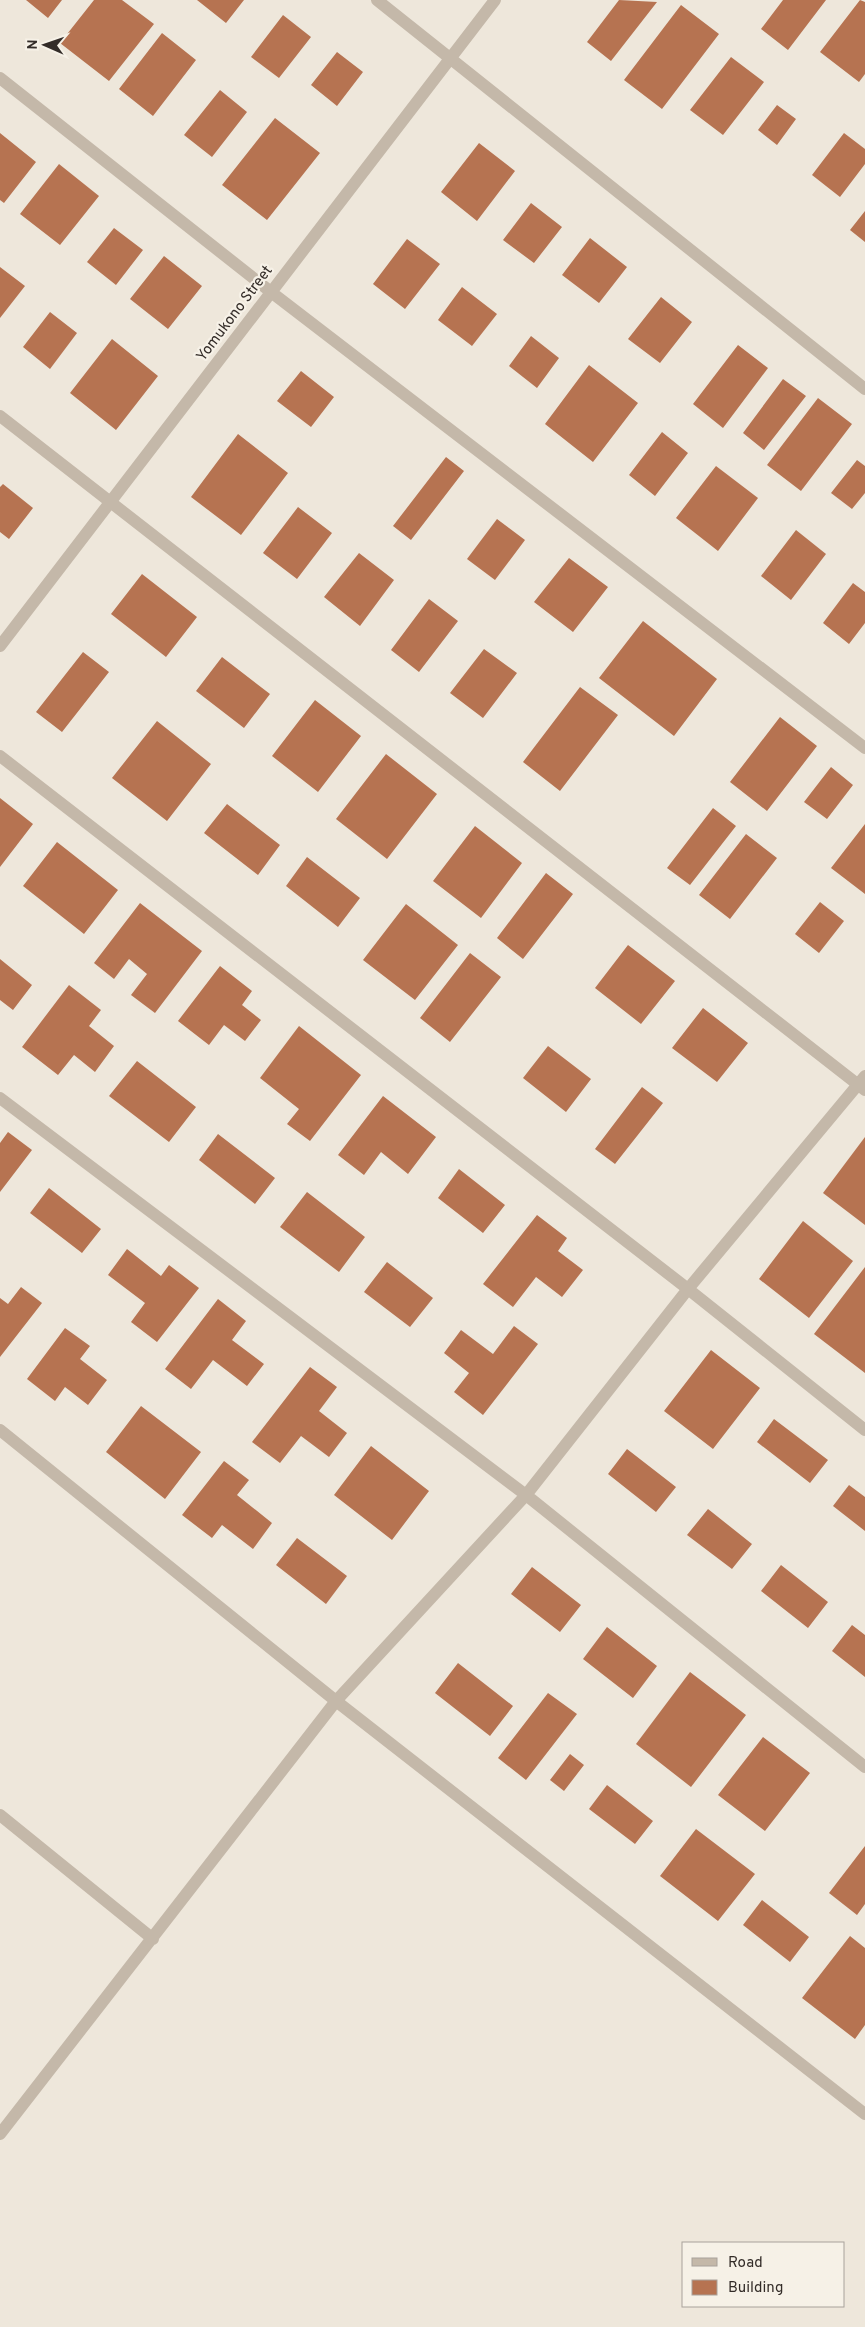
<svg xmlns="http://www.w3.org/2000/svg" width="865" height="2327" font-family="Overpass,sans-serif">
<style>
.building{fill:#b67351}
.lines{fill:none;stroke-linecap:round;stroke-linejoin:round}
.minor{stroke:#c4b8a9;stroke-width:12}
.labels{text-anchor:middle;stroke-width:4.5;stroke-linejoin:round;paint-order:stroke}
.street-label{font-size:15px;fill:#332c28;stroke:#f6f1e7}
</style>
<rect width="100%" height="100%" fill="#eee7db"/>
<path class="building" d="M26 0H62L48 18Z
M94 0H122L154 24 109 81 60 43Z
M197 0H244L226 23Z
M619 0 657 2 611 61 587 42Z
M783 0H826L788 50 761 29Z
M860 0 865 2V74L859 82 820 52Z
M681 5 719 34 662 109 624 80Z
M283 15 311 37 279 78 251 57Z
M162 33 196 60 153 116 119 89Z
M337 52 363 72 337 106 311 85Z
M731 57 764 82 723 135 690 110Z
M220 90 247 112 212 157 184 135Z
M777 105 796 119 777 145 758 130Z
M275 118 320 153 267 220 222 185Z
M0 133 36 162 4 203 0 200Z
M844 133 865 149V164L840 197 812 175Z
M479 143 515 171 477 221 441 192Z
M59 164 99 196 60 245 20 214Z
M531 203 562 227 534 263 503 240Z
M865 211V242L850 230Z
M114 228 143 250 116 285 87 262Z
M590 238 627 267 599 303 562 275Z
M407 239 440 264 405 309 373 284Z
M164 256 202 286 168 329 130 299Z
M0 267 25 286 0 318Z
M462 287 497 314 472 346 438 320Z
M661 297 692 322 660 363 628 339Z
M50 312 77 333 50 369 23 347Z
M531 336 559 358 537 388 509 366Z
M112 339 158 376 116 430 70 393Z
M738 345 768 368 723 428 693 404Z
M589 365 638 403 593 462 545 424Z
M301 371 334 397 311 427 277 401Z
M783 379 806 396 764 450 743 433Z
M818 398 852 424 801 491 767 465Z
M662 432 688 453 655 496 629 475Z
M238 434 288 473 241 535 191 497Z
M446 457 464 471 411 540 393 526Z
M857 460 865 466V493L852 509 831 493Z
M716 466 758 498 718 551 676 518Z
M3 484 33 508 9 539 0 532V487Z
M298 507 332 533 297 579 263 553Z
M497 519 525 540 495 580 467 559Z
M796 530 826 554 791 600 761 576Z
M359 553 394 580 360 626 324 597Z
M569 558 608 587 573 632 534 602Z
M142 574 197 617 166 657 111 614Z
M853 583 865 592V623L849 644 823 623Z
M429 599 458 621 419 672 391 650Z
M643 621 717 679 674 736 599 678Z
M484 649 517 673 483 718 450 693Z
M83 652 109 672 62 732 36 712Z
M222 657 270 694 244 728 196 691Z
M580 687 618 715 560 791 523 762Z
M315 700 361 736 318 792 272 756Z
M780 717 817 746 767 811 730 782Z
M157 721 211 764 167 821 112 778Z
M386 754 437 794 387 859 336 819Z
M831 767 853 785 827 819 804 802Z
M0 798 33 824 0 867Z
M227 804 280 845 258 875 204 833Z
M713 808 736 826 690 885 667 868Z
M865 824V894L831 868Z
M475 826 522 863 481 918 433 881Z
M746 834 777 858 730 919 699 895Z
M57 842 118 890 84 934 23 886Z
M307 857 360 898 338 927 286 886Z
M546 873 573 894 523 959 497 938Z
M820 902 844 921 819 953 795 934Z
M140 903 202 951 155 1013 131 995 147 974 129 959 114 979 94 963Z
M406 904 458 945 415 1000 363 960Z
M628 945 675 981 641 1024 595 988Z
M470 953 501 977 450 1042 420 1018Z
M0 959 32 985 13 1010 0 1000Z
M220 966 252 991 242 1005 261 1020 245 1041 224 1025 209 1045 178 1021Z
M69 985 101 1010 89 1026 114 1046 95 1072 74 1055 58 1075 22 1047Z
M703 1008 748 1043 717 1082 672 1048Z
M299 1026 361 1075 310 1141 287 1124 299 1109 260 1078Z
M548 1046 591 1079 566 1112 523 1078Z
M137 1061 196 1107 169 1142 109 1096Z
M642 1087 663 1103 615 1164 595 1149Z
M383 1096 436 1137 408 1174 381 1152 364 1175 338 1155Z
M8 1132 32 1150 0 1192V1143Z
M218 1134 275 1178 255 1204 199 1160Z
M865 1137V1225L823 1193Z
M459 1169 505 1205 483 1233 438 1198Z
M49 1188 101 1229 82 1253 30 1213Z
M307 1192 365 1237 339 1272 280 1227Z
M537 1215 567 1238 558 1251 583 1270 562 1297 536 1277 513 1307 483 1284Z
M803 1221 853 1261 809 1318 759 1279Z
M127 1249 161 1276 169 1265 199 1288 157 1342 131 1322 145 1303 108 1275Z
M387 1262 433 1298 410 1327 364 1292Z
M865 1267V1373L814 1334Z
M21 1287 42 1303 0 1357V1298L8 1304Z
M218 1299 246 1321 232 1340 264 1364 247 1386 213 1360 191 1389 165 1369Z
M514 1326 538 1344 483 1415 454 1392 469 1373 444 1353 461 1330 493 1354Z
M65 1328 90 1346 80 1359 107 1380 88 1405 65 1387 55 1401 27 1379Z
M711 1350 760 1388 713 1449 664 1411Z
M310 1367 337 1387 319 1411 347 1433 329 1457 301 1436 280 1463 252 1442Z
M141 1406 201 1452 165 1499 106 1452Z
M774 1419 828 1460 810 1483 757 1442Z
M371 1446 429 1491 392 1540 334 1495Z
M627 1449 676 1487 656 1512 608 1474Z
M224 1461 249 1480 237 1495 272 1523 253 1549 222 1525 212 1538 182 1515Z
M849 1485 865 1497V1531L833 1506Z
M708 1509 752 1544 732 1569 687 1535Z
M297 1538 347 1576 326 1604 276 1565Z
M781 1565 828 1602 808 1628 761 1591Z
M532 1567 581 1605 560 1632 511 1594Z
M852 1625 865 1635V1677L832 1651Z
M607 1627 657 1666 633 1698 583 1659Z
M458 1663 513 1706 490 1736 435 1693Z
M690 1672 746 1715 691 1787 636 1744Z
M548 1693 577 1714 526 1780 498 1758Z
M763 1737 810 1773 765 1831 718 1795Z
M570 1754 584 1765 564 1791 550 1780Z
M607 1785 653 1821 635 1844 589 1809Z
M696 1829 755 1874 718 1921 660 1876Z
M865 1846V1904L857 1915 829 1893Z
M762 1900 809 1937 790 1962 743 1925Z
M850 1936 865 1948V2025L855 2039 802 1998Z"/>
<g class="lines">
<path class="minor" d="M377 0 865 389
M0 78 271 292 865 748
M0 416 865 1090
M0 646 495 0
M0 756 688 1289 865 1430
M0 1098 526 1495 865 1767
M0 1430 336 1701 865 2114
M0 1815 153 1939
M0 2134 336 1701 526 1495 688 1289 865 1076"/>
</g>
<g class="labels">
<g class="street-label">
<text transform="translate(234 313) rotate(-53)" y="5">Yomukono Street</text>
</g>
</g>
<rect x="682" y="2242" width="162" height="65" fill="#f6f1e7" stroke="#a8a29b"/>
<rect x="692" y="2258" width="25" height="8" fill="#c4b8a9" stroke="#a8a29b"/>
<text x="728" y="2267" font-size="15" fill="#332c28">Road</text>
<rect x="692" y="2280" width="25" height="15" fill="#b67351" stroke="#a8a29b"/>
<text x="728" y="2292" font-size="15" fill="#332c28">Building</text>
<g transform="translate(45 45) rotate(272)" stroke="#f6f1e7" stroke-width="4" paint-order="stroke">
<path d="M0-4L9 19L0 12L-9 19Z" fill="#332c28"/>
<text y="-8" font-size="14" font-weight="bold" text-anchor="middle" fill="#332c28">N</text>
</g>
</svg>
